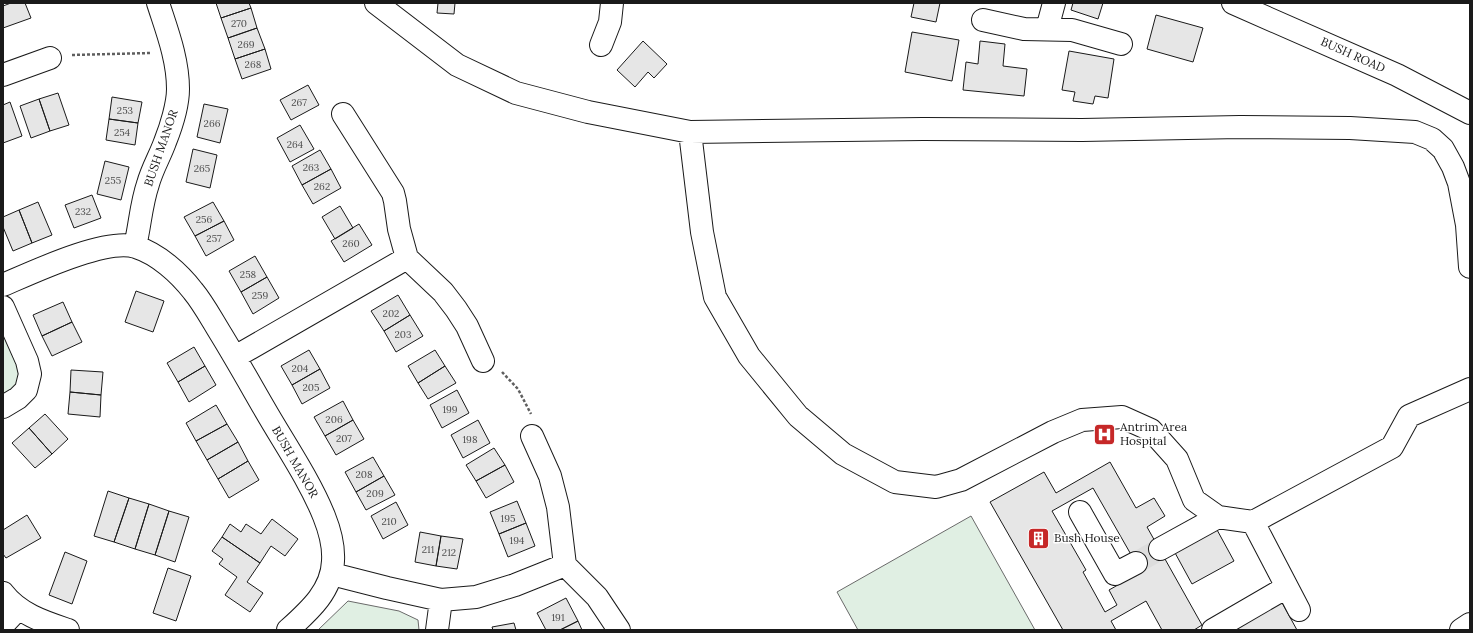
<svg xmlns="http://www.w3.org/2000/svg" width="1473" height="633" font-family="Lora,serif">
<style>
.green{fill:#e0efe3;stroke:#6a6a6a}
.building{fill:#e6e6e6;stroke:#1a1a1a;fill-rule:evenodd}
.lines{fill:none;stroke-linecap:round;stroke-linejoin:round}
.minor-tunnel{stroke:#ddd;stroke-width:22;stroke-dasharray:22 11;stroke-linecap:butt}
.minor-casing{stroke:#1a1a1a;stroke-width:24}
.major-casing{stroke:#1a1a1a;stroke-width:24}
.path{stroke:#5f5f5f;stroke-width:2.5;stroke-dasharray:3 2;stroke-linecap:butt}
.minor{stroke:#fff;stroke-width:22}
.major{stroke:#fff;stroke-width:22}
.labels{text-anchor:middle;stroke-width:3;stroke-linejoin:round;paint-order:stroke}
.number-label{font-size:10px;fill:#4d4d4d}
.street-label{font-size:12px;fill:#1a1a1a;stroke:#fff}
.poi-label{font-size:12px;fill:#1a1a1a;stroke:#fff;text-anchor:start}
</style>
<rect width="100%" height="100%" fill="#fff"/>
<path class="green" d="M3 324C8 338 26 375 16 388 13 391 7 394 3 397Z
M971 516 1035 630H858L837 592Z
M348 601 399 611 418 620 419 630H318Z"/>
<path class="building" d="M11 3H25L31 18 3 28V6Z
M216 3H249L251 8 221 18Z
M438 3H455L454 14 437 13Z
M914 3H940L936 22 911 17Z
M1073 3H1103L1098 19 1071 10Z
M251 8 257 28 228 38 221 18Z
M1156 15 1203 28 1193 62 1147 49Z
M257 28 265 49 235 59 228 38Z
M912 32 959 40 952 81 905 72Z
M643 41 667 64 654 78 648 72 635 87 617 70Z
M980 41 1005 44 1003 66 1027 69 1024 96 963 90 966 62 978 64Z
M265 49 271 69 242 79 235 59Z
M1069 51 1114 59 1108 98 1095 96 1093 104 1073 101 1075 92 1062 90Z
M308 85 319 105 291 120 280 100Z
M58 93 69 125 50 131 39 99Z
M112 97 142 102 138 123 109 119Z
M39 99 50 131 31 138 20 106Z
M10 102 22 136 3 143V105Z
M204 104 228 109 220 143 197 137Z
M109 119 138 123 135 145 106 140Z
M300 125 314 149 290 162 277 138Z
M193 149 217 155 210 188 186 182Z
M320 150 331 169 302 185 292 166Z
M105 161 129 167 121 200 97 194Z
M331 169 341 188 313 204 302 185Z
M92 195 101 218 74 228 65 205Z
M38 202 52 235 32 243 19 210Z
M213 202 224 221 195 236 184 217Z
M340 206 353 228 335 239 322 217Z
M19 210 32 243 13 251 3 227V217Z
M224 221 234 240 206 256 195 236Z
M359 224 372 245 344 262 331 241Z
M255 256 267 277 241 292 229 271Z
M267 277 279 298 253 314 241 292Z
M136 291 164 301 153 332 125 322Z
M398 295 410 315 384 331 371 311Z
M63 302 72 322 42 336 33 315Z
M410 315 423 336 396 352 384 331Z
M72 322 82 342 52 356 42 336Z
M194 347 205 366 178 382 167 363Z
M309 350 320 369 292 385 281 366Z
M435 350 445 366 418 383 408 366Z
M205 366 216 385 189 402 178 382Z
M445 366 456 383 428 399 418 383Z
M320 369 330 388 302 404 292 385Z
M71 370 103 372 101 395 70 392Z
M457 390 469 413 442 428 430 405Z
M70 392 101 395 100 417 68 414Z
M343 401 353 420 325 436 314 417Z
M216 405 227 424 196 441 186 423Z
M45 414 68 439 52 454 29 428Z
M353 420 364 439 336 455 325 436Z
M478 420 490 443 463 458 451 435Z
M227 424 238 442 207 460 196 441Z
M29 428 52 454 35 468 12 443Z
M238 442 248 461 218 479 207 460Z
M494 448 505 465 476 481 466 465Z
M373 457 384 476 356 492 345 472Z
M248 461 259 480 229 498 218 479Z
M1110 462 1136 508 1154 498 1165 516 1147 527 1202 625 1194 630H1162L1146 601 1111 621 1116 630H1063L990 502 1044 472 1056 493ZM1093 488 1141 572 1109 590 1117 605 1105 612 1083 572 1086 570 1052 511Z
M505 465 514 482 486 498 476 481Z
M384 476 395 495 366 510 356 492Z
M108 491 129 498 114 542 94 536Z
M129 498 149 504 135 549 114 542Z
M517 501 526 523 499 534 490 512Z
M396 502 408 525 383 539 371 516Z
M149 504 169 511 155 555 135 549Z
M169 511 189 517 175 562 155 555Z
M27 515 41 538 6 558 3 554V530Z
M272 519 298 539 285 556 271 546 260 563 222 537 230 524 241 532 246 524 261 534Z
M526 523 535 546 508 557 499 534Z
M1216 528 1234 561 1192 584 1174 551Z
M420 532 441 536 436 566 415 562Z
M441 536 463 539 457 569 436 566Z
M222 537 260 563 247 582 263 593 250 612 225 595 237 577 219 564 223 559 212 551Z
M65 552 87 561 72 604 49 595Z
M168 568 191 576 176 621 153 613Z
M566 598 578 621 560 630H546L537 613Z
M1280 599 1297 630H1226Z
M578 621 582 630H560Z
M514 623 516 630H493L492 627Z"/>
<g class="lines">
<path class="minor-tunnel" d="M1136 563 1160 549"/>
<defs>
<path id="minor" d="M376 3 457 65 516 93 588 112 690 132 923 129 1082 130 1240 127 1350 128 1415 132 1432 139 1443 149 1453 167 1459 183 1467 225 1470 267
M983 20 1024 29 1072 30 1121 44
M1047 29 1054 3
M601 45 610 22 612 3
M3 75 50 58
M343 114 393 193 395 201 399 229 407 258 443 292 456 309 467 326 483 361
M690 132 702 232 715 297 749 356 798 416 843 454 895 482 936 487 961 480 1053 432 1082 420 1122 417 1151 430 1177 459 1194 500 1218 517 1253 522 1392 447 1409 416 1470 389
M135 246C140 226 141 204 148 184 152 169 160 156 165 142 171 127 178 104 178 89 178 59 167 31 158 3
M3 285C31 273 107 237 136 247 158 254 179 273 193 291 203 303 211 318 219 331 235 357 249 382 264 408 284 443 309 479 324 516 330 531 334 546 333 561 332 591 309 611 288 630
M3 307 27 361 30 374 26 390 18 398 3 407
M235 357 407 258
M532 436 550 476 558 507 565 565 597 597 619 630
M1080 512 1115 574 1136 563
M1253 522 1299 610
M1160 549 1218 517
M332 574 387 588 441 600 476 597 515 585 565 565
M3 593C19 614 44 622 68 630
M3 625 18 609
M437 630 441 600
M1213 630 1287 587
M1461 630 1470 624"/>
<path id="major" d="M1233 3 1397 75 1470 113"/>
</defs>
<use href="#minor" class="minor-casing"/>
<use href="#major" class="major-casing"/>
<path class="path" d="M72 55 150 53
M502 372 518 389 531 414"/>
<use href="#minor" class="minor"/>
<use href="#major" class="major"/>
</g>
<defs>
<symbol id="hospital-square" viewBox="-11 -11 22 22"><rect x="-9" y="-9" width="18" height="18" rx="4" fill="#c62828" stroke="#fff"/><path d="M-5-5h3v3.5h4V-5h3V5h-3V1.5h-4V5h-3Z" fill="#fff"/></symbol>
<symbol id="building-square" viewBox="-11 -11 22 22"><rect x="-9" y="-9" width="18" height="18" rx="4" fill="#c62828" stroke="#fff"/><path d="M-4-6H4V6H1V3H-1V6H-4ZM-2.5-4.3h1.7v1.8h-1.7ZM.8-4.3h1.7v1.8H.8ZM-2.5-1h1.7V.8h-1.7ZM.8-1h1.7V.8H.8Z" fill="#fff"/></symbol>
</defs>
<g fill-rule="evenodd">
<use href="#hospital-square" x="1092" y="422" width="25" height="25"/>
<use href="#building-square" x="1026" y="526" width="25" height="25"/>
</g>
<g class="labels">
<g class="number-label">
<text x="239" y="27">270</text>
<text x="246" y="48">269</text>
<text x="253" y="68">268</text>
<text x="299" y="106">267</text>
<text x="125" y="114">253</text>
<text x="212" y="127">266</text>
<text x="122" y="136">254</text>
<text x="295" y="148">264</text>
<text x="311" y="171">263</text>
<text x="202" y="172">265</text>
<text x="113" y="184">255</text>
<text x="322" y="190">262</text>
<text x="83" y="215">232</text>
<text x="204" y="223">256</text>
<text x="214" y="242">257</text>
<text x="351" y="247">260</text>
<text x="248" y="278">258</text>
<text x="260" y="299">259</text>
<text x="391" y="317">202</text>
<text x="403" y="338">203</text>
<text x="300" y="372">204</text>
<text x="311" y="391">205</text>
<text x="450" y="413">199</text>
<text x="334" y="423">206</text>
<text x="344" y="442">207</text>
<text x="470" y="443">198</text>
<text x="364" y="478">208</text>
<text x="375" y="497">209</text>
<text x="508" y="522">195</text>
<text x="389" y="525">210</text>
<text x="517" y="544">194</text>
<text x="428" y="553">211</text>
<text x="449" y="556">212</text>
<text x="558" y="621">191</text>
</g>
<g class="street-label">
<text transform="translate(1353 55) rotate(24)" y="4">BUSH ROAD</text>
<text transform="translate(161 148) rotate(-71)" y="4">BUSH MANOR</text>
<text transform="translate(295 462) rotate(60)" y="4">BUSH MANOR</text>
</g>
<g class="poi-label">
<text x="1120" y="431">Antrim Area<tspan x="1120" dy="14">Hospital</tspan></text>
<text x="1054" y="542">Bush House</text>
</g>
</g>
<rect width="1473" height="633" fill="none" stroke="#1a1a1a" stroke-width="8"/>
</svg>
